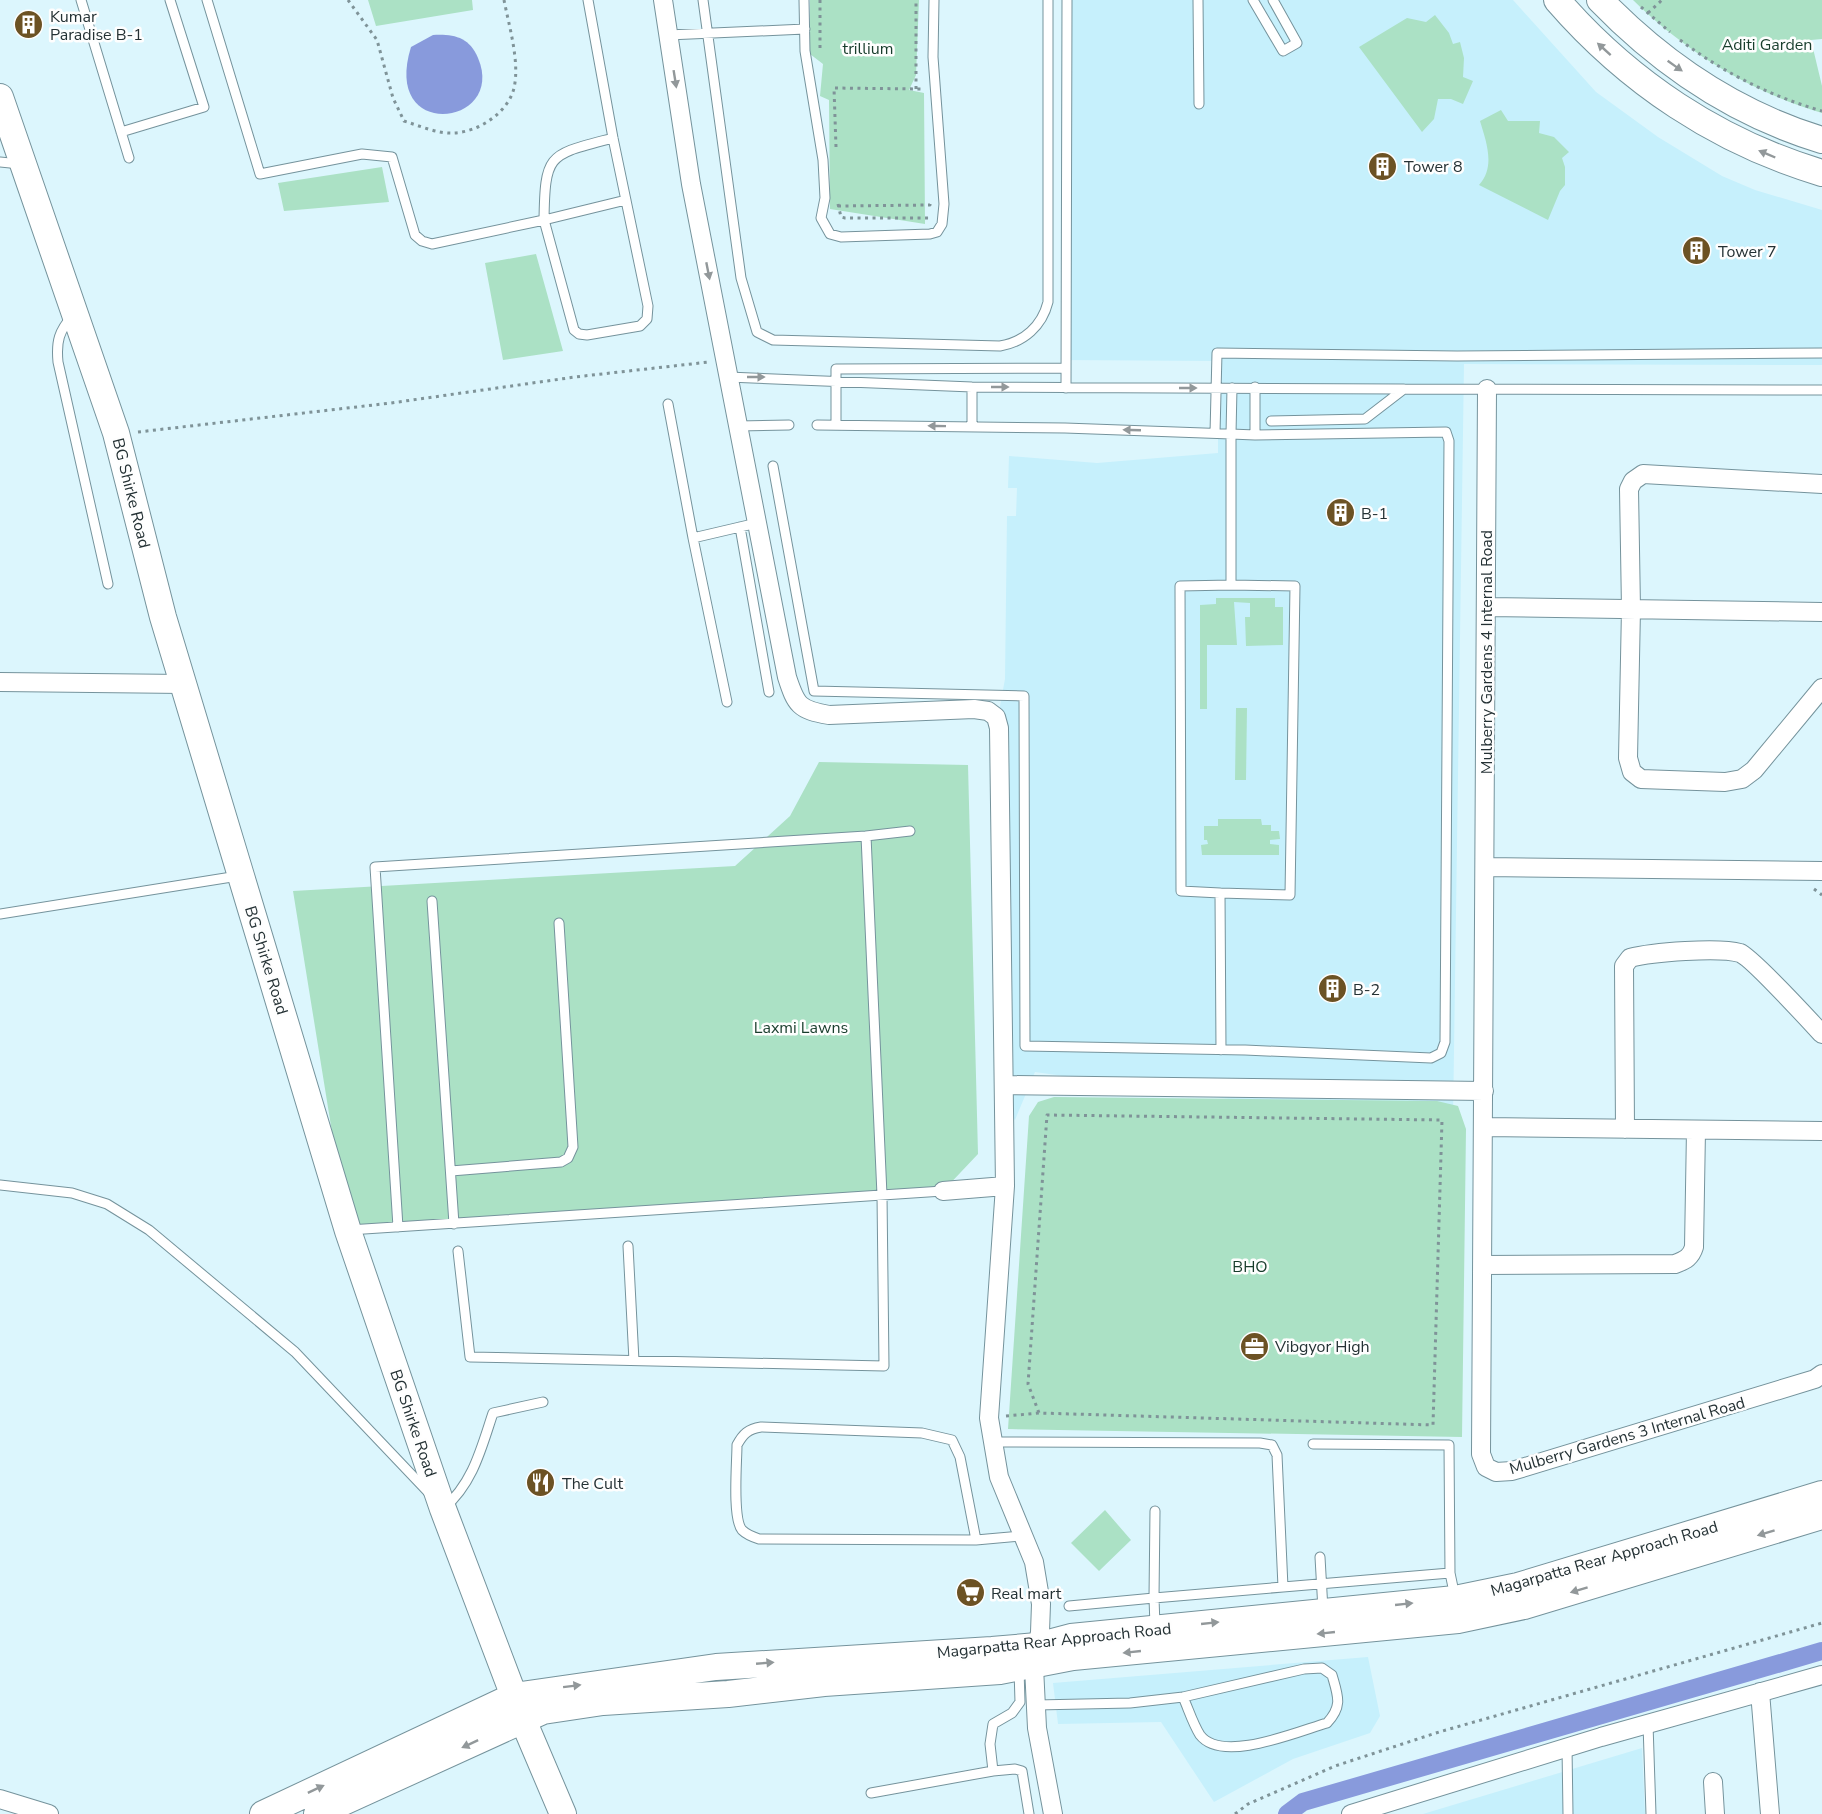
<svg xmlns="http://www.w3.org/2000/svg" width="1822" height="1814" font-family="'Nunito Sans',sans-serif">
<style>
.built{fill:#c6f0fc}
.green{fill:#abe1c5}
.water{fill:#889adc}
.lines{fill:none;stroke-linecap:round;stroke-linejoin:round}
.canal{stroke:#889adc;stroke-width:18}
.lane-casing{stroke:#75939c;stroke-width:11}
.street-casing{stroke:#75939c;stroke-width:20}
.secondary-casing{stroke:#75939c;stroke-width:28}
.path{stroke:#7f9398;stroke-width:3;stroke-dasharray:3 4.5;stroke-linecap:butt}
.lane{stroke:#fff;stroke-width:9}
.street{stroke:#fff;stroke-width:18}
.secondary{stroke:#fff;stroke-width:26}
.oneway{fill:#92989a}
.labels{text-anchor:middle;stroke-width:5;stroke-linejoin:round;paint-order:stroke}
.poi-label{font-size:16px;fill:#243134;stroke:#fefefe;text-anchor:start}
.park-label{font-size:16px;fill:#183d2c;stroke:#fefefe}
.street-label{font-size:16px;fill:#243134;stroke:#fefefe}
</style>
<rect width="100%" height="100%" fill="#dcf6fd"/>
<path class="built" d="M1062 0H1513L1596 92 1658 137 1722 176 1755 190 1822 210V365L1464 364 1453 1119 1445 1129 1035 1072 1015 1120 1010 1115 993 744 1005 679 1007 516H1016L1017 488H1008L1009 456 1097 463 1218 453V361L1061 360Z
M1368 1657 1380 1716 1370 1733 1293 1759 1214 1802 1161 1722 1058 1724 1053 1683Z
M1642 1748 1645 1814H1423Z"/>
<path class="green" d="M368 0H472L473 10 376 26Z
M810 0H919L916 75 909 90 924 93 925 224 830 209 829 100 820 96 823 64 810 54Z
M1633 0H1822V39L1811 40 1822 86V113C1751 92 1686 52 1633 0Z
M1435 15 1449 33 1453 44 1460 42 1464 58 1463 77 1473 81 1463 104 1451 99H1438L1434 119 1422 132 1359 47 1407 18 1426 22Z
M1501 110 1508 121H1540L1539 133 1554 137 1569 152 1562 158 1565 167V185L1560 191 1548 220 1479 185C1496 167 1486 141 1480 121Z
M382 167 389 202 284 211 278 183Z
M536 254 563 351 503 360 485 263Z
M1216 598H1275V607H1283V645L1246 646 1245 617H1250V603L1234 602 1237 645H1207V709H1200V605L1216 604Z
M1236 708H1247L1246 780H1235Z
M819 762 968 765 978 1154 943 1191 348 1231 293 891 735 866 790 816Z
M1218 819H1261L1262 825H1271V831H1279L1280 839 1270 840V844L1279 845V855H1202L1201 845 1208 844 1207 840H1204V826H1218Z
M1054 1097 1437 1101 1458 1106 1466 1129 1462 1437 1008 1429 1029 1116 1038 1102Z
M1105 1510 1131 1540 1099 1571 1071 1543Z"/>
<path class="water" d="M433 35C454 34 469 37 478 58 507 126 381 143 411 47Z"/>
<g class="lines">
<path class="canal" d="M1287 1814 1303 1802 1822 1651"/>
<defs>
<path id="lane" d="M81 0 129 158
M207 0 260 174 362 154 392 157 415 235 422 241 432 244 544 220 574 330 579 334 587 335 640 326 647 319 648 306 613 138 588 0
M703 0 741 278 757 332 773 340 1000 346C1024 342 1042 326 1048 302V0
M804 0 805 51 823 160 825 198 821 218 830 234 841 237 930 234 937 232 942 224 944 204 933 57 934 0
M1198 0 1199 104
M1253 0 1283 51 1297 43 1273 0
M668 35 805 29
M121 132 204 107 170 0
M613 138C549 155 545 152 544 220L626 200
M0 162 20 164
M73 315C59 331 56 341 58 362L108 584
M728 377 972 387 1404 389 1365 419 1271 421
M972 387V427
M1066 388 1067 0
M1232 388 1231 434 1255 435V387
M1404 389 1822 390
M668 404 693 538
M817 425 1065 428 1231 434V585L1295 586 1290 895 1220 893
M836 425V369L1066 368
M738 426 789 425
M1215 433 1217 353 1457 356 1822 353
M773 466 814 691 1024 696 1025 1046 1245 1050 1431 1058 1441 1053 1445 1042 1449 441 1446 432 1255 435
M740 527 769 692
M727 702 693 538 757 523
M866 836 910 831
M432 901 454 1224
M0 914 238 876
M1221 1050 1220 893 1181 891 1180 586 1231 585
M451 1171 561 1162 568 1158 573 1147 559 923
M0 1185 72 1193 107 1204 149 1230 295 1352 429 1493
M398 1227 375 867 866 836 882 1195 884 1366 470 1357 458 1251
M349 1230 943 1191
M628 1246 634 1361
M993 1442 1260 1443 1272 1445 1277 1455 1283 1587 1154 1598 1155 1626
M1313 1444 1449 1445 1450 1573 1455 1597
M444 1508C473 1483 481 1449 493 1413L543 1402
M976 1540 960 1457 952 1440 922 1433 761 1427C748 1429 743 1434 737 1445 737 1462 732 1518 742 1530 747 1535 753 1537 759 1539L976 1540 1022 1536
M1320 1557 1323 1610
M1283 1587 1450 1573
M1069 1606 1154 1598 1155 1511
M1019 1669 1020 1702 1012 1713 993 1724 990 1744 993 1771 1015 1769 1022 1771 1029 1814
M1036 1705 1130 1703 1183 1697 1304 1669 1322 1668 1332 1675C1338 1696 1343 1706 1327 1723 1299 1731 1222 1764 1200 1735 1193 1724 1188 1708 1183 1697
M1648 1724 1651 1814
M1567 1747 1568 1814
M871 1793 993 1771"/>
<path id="street" d="M663 0 691 184 787 677C796 705 799 710 829 715L974 709 988 711 996 717 999 728 1005 1186 989 1418 999 1477 1034 1562 1041 1604 1040 1632 1034 1667 1037 1728 1053 1814
M1487 389 1481 1454 1486 1467 1496 1472 1512 1471 1815 1379 1822 1374
M1822 484 1643 474 1633 481 1629 489 1631 609 1628 758 1632 772 1641 779 1725 782 1742 779 1754 770 1822 688
M1486 607 1822 612
M0 682 184 684
M1485 867 1822 871
M1006 1085 1484 1091
M1484 1127 1822 1131
M1625 1129 1624 966 1630 958C1652 952 1719 947 1740 953 1751 957 1810 1021 1822 1034
M943 1191 1005 1186
M1483 1265 1675 1264C1686 1260 1691 1257 1694 1247L1696 1130
M1760 1692 1770 1814
M1713 1782 1715 1814
M0 1799 49 1814
M1351 1814 1601 1737 1822 1675"/>
<path id="secondary" d="M1557 0C1628 82 1718 142 1822 173
M1600 0C1662 64 1736 114 1822 140
M0 97 116 433 163 617 348 1231 443 1509 523 1720 563 1814
M263 1814 514 1696 716 1667 992 1650 1037 1646 1071 1637 1455 1599 1518 1586 1822 1494
M317 1814 543 1711 603 1702 728 1694 824 1683 1000 1671 1073 1657 1458 1620 1524 1606 1822 1516"/>
</defs>
<use href="#lane" class="lane-casing"/>
<use href="#street" class="street-casing"/>
<use href="#secondary" class="secondary-casing"/>
<path class="path" d="M348 0 377 40 393 98 404 121C420 126 438 134 454 133 478 132 508 113 514 88 520 62 509 26 504 0
M820 0V49
M1641 7 1670 32
M1648 13 1662 0
M1680 40C1724 73 1770 96 1822 111
M916 89V0
M836 147 834 88 924 89
M838 204 841 217 845 218H929
M838 206 930 205V202
M138 432 391 403 575 377 709 362
M1814 889 1822 895
M1006 1416 1039 1413 1433 1425 1442 1120 1047 1115 1028 1384 1039 1413
M1235 1814 1248 1804 1335 1766 1439 1732 1822 1623"/>
<use href="#lane" class="lane"/>
<use href="#street" class="street"/>
<use href="#secondary" class="secondary"/>
</g>
<defs><path id="oneway-solid" d="M-6-.8H1V-3.2L6.5 0L1 3.2V.8H-6Z" transform="scale(1.5)"/></defs>
<g class="oneway">
<use href="#oneway-solid" transform="translate(1604 49) rotate(-138)"/>
<use href="#oneway-solid" transform="translate(1675 66) rotate(35)"/>
<use href="#oneway-solid" transform="translate(675 79) rotate(81)"/>
<use href="#oneway-solid" transform="translate(1767 154) rotate(-157)"/>
<use href="#oneway-solid" transform="translate(708 271) rotate(79)"/>
<use href="#oneway-solid" transform="translate(756 377)"/>
<use href="#oneway-solid" transform="translate(1000 387)"/>
<use href="#oneway-solid" transform="translate(1188 388)"/>
<use href="#oneway-solid" transform="translate(937 426) rotate(-179)"/>
<use href="#oneway-solid" transform="translate(1132 430) rotate(-178)"/>
<use href="#oneway-solid" transform="translate(1766 1533) rotate(163)"/>
<use href="#oneway-solid" transform="translate(1579 1590) rotate(163)"/>
<use href="#oneway-solid" transform="translate(1404 1604) rotate(-6)"/>
<use href="#oneway-solid" transform="translate(1210 1623) rotate(-6)"/>
<use href="#oneway-solid" transform="translate(1326 1633) rotate(174)"/>
<use href="#oneway-solid" transform="translate(1132 1652) rotate(174)"/>
<use href="#oneway-solid" transform="translate(765 1663) rotate(-5)"/>
<use href="#oneway-solid" transform="translate(572 1686) rotate(-7)"/>
<use href="#oneway-solid" transform="translate(470 1744) rotate(155)"/>
<use href="#oneway-solid" transform="translate(316 1789) rotate(-25)"/>
</g>
<defs>
<symbol id="building-disc" viewBox="-11 -11 22 22"><circle r="9.5" fill="#6c5224" stroke="#fefefe"/><path d="M-4-6H4V6H1V3H-1V6H-4ZM-2.5-4.3h1.7v1.8h-1.7ZM.8-4.3h1.7v1.8H.8ZM-2.5-1h1.7V.8h-1.7ZM.8-1h1.7V.8H.8Z" fill="#fff"/></symbol>
<symbol id="office-disc" viewBox="-11 -11 22 22"><circle r="9.5" fill="#6c5224" stroke="#fefefe"/><path d="M-6-3h4V-5.5h4V-3h4V5H-6ZM-1-4.5V-3h2v-1.5ZM-6 0V1H6V0Z" fill="#fff"/></symbol>
<symbol id="restaurant-disc" viewBox="-11 -11 22 22"><circle r="9.5" fill="#6c5224" stroke="#fefefe"/><path d="M-5-6h1v4h1v-4h1v4h1v-4h1v5L-1.5 .5V6h-2V.5L-5-1ZM5-6V6H3V1.5H1.5Q1.5-4 5-6Z" fill="#fff"/></symbol>
<symbol id="supermarket-disc" viewBox="-11 -11 22 22"><circle r="9.5" fill="#6c5224" stroke="#fefefe"/><path d="M-6-5.5h2.5l.6 2H6L4.5 2H-2.5L-4.4-4H-6ZM-1.5 3.2a1.3 1.3 0 1 0 .1 0ZM3 3.2a1.3 1.3 0 1 0 .1 0Z" fill="#fff"/></symbol>
</defs>
<g fill-rule="evenodd">
<use href="#building-disc" x="12" y="8" width="33" height="33"/>
<use href="#building-disc" x="1366" y="150" width="33" height="33"/>
<use href="#building-disc" x="1680" y="234" width="33" height="33"/>
<use href="#building-disc" x="1324" y="496" width="33" height="33"/>
<use href="#building-disc" x="1316" y="972" width="33" height="33"/>
<use href="#office-disc" x="1238" y="1330" width="33" height="33"/>
<use href="#restaurant-disc" x="524" y="1466" width="33" height="33"/>
<use href="#supermarket-disc" x="954" y="1576" width="33" height="33"/>
</g>
<g class="labels">
<g class="poi-label">
<text x="50" y="22">Kumar<tspan x="50" dy="18">Paradise B-1</tspan></text>
<text x="1404" y="172">Tower 8</text>
<text x="1718" y="257">Tower 7</text>
<text x="1361" y="519">B-1</text>
<text x="1353" y="995">B-2</text>
<text x="1275" y="1352">Vibgyor High</text>
<text x="562" y="1489">The Cult</text>
<text x="991" y="1599">Real mart</text>
</g>
<g class="park-label">
<text x="1767" y="50">Aditi Garden</text>
<text x="868" y="54">trillium</text>
<text x="801" y="1033">Laxmi Lawns</text>
<text x="1250" y="1272">BHO</text>
</g>
<g class="street-label">
<text transform="translate(132 493) rotate(76)" y="6">BG Shirke Road</text>
<text transform="translate(1486 652) rotate(-90)" y="6">Mulberry Gardens 4 Internal Road</text>
<text transform="translate(267 960) rotate(73)" y="6">BG Shirke Road</text>
<text transform="translate(414 1423) rotate(71)" y="6">BG Shirke Road</text>
<text transform="translate(1627 1435) rotate(-16)" y="6">Mulberry Gardens 3 Internal Road</text>
<text transform="translate(1604 1558) rotate(-16)" y="6">Magarpatta Rear Approach Road</text>
<text transform="translate(1054 1640) rotate(-6)" y="6">Magarpatta Rear Approach Road</text>
</g>
</g>
</svg>
